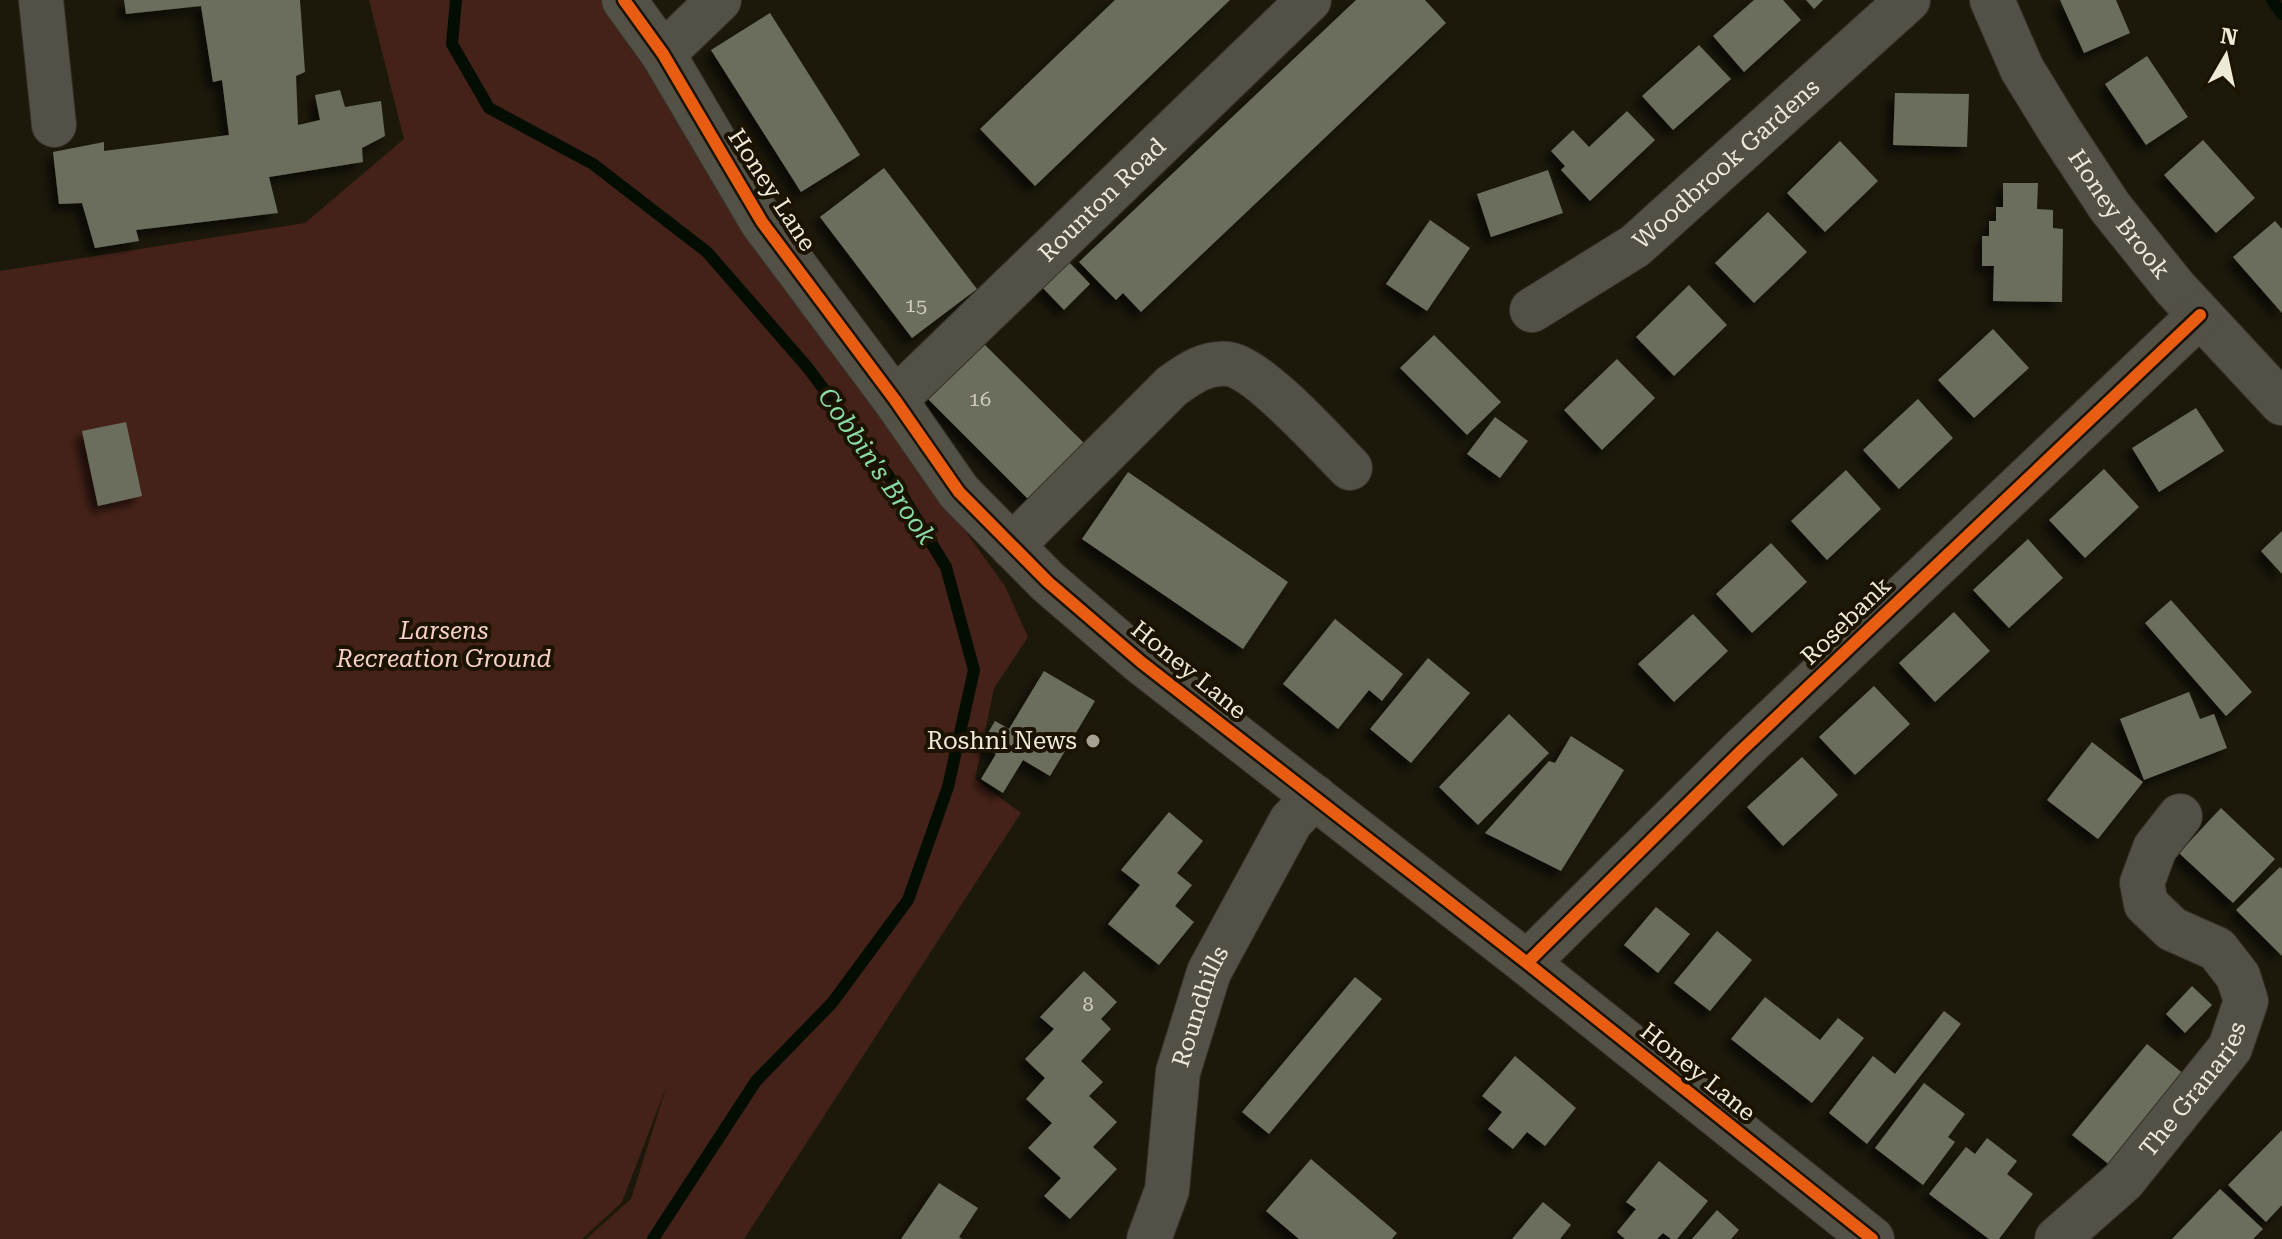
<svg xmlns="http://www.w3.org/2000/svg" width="2282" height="1239" font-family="'Roboto Serif',serif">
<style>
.green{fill:#452219}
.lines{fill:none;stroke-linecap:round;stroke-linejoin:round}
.stream{stroke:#030d02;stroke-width:12}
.building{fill:#6c6e5d;filter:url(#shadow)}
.minor-casing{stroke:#35322a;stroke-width:46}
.minor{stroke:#535046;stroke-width:44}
.cycleway-casing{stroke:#1b1300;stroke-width:17}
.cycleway{stroke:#e95d12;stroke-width:12}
.poi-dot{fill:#a4a192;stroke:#1b1300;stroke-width:3}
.labels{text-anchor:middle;stroke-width:8;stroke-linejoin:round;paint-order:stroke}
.number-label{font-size:20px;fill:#cecbbb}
.street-label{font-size:24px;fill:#eeeada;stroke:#1b1300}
.park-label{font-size:24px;font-style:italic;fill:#f7d1c9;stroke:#1b1300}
.poi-label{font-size:24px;fill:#eeeada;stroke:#1b1300;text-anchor:end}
.water-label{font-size:26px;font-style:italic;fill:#89daa3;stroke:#1b1300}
</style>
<defs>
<filter id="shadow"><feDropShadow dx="-7" dy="7" stdDeviation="4" flood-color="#0009"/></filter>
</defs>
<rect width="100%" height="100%" fill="#1c190b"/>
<path class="green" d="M369 0H603L778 272 1005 586 1028 637 994 688 975 779 1021 813 744 1239H586L631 1199 667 1085 622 1202 582 1239H0V271L305 223 404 139Z"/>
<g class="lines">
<path class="stream" d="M456 0 452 44 489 108 593 164 707 252 808 368 899 490 946 567 974 670 948 787 908 900 832 1003 756 1081 653 1239
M2272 0 2282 14"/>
</g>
<path class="building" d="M124 0H300L305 72 296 76 298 125 320 120 315 95 340 90 345 107 381 101 385 136 362 148 363 162 269 177 278 213 136 230 139 241 95 248 82 203 59 204 53 152 104 142V151L229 135 222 80 213 82 201 6 126 14Z
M1115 0H1230L1035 186 980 129Z
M1356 0H1425L1446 23 1141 312 1123 293 1116 300 1079 262Z
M1754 0H1783L1801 20 1744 72 1713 36Z
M1806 0H1823L1814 9Z
M2060 0H2116L2130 33 2084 53Z
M770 13 860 155 801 192 711 50Z
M1699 45 1731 79 1673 130 1642 96Z
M2147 56 2188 117 2146 145 2105 84Z
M1895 93 1969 94 1967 147 1893 145Z
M1627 111 1655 140 1590 201 1561 170 1565 166 1551 151 1573 130 1589 147Z
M2203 140 2255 198 2216 233 2164 175Z
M1840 141 1878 181 1825 232 1787 193Z
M884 168 977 289 912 338 820 217Z
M1548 170 1563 213 1491 237 1477 194Z
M2003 183H2038L2037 209 2053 210V228L2063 229 2062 302 1993 301 1994 266H1982V236H1989V221H1996V207H2003Z
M1768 212 1807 252 1754 303 1715 263Z
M1430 220 1470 248 1427 311 1386 284Z
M2275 221 2282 229V313L2233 257Z
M1067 260 1090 284 1064 310 1041 286Z
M1689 285 1727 325 1674 376 1636 337Z
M1993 329 2029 368 1974 418 1938 380Z
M1434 335 1501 402 1467 435 1400 368Z
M981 341 1092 451 1036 507 925 396Z
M1617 359 1655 398 1602 450 1564 410Z
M1918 399 1953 438 1899 489 1863 450Z
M2196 408 2224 451 2159 492 2132 448Z
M1495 417 1528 441 1500 478 1467 454Z
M126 422 142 496 98 506 82 431Z
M2104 469 2139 507 2085 558 2049 520Z
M1846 470 1881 509 1827 560 1791 521Z
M1128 472 1288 582 1243 649 1082 539Z
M2282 531V574L2261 551Z
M2028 539 2063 578 2009 628 1973 590Z
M1771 543 1807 582 1752 633 1716 594Z
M2171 600 2252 692 2226 716 2145 623Z
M1954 612 1990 651 1935 702 1899 663Z
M1693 614 1728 651 1674 702 1638 664Z
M1335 619 1403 674 1382 701 1369 690 1338 729 1283 684Z
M1428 658 1470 693 1411 763 1370 729Z
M1044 671 1095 701 1050 776 1023 760 1003 793 981 779 996 754 981 745 995 721 1009 729Z
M1874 686 1910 724 1855 775 1819 737Z
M2189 692 2200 719 2214 714 2227 748 2144 780 2120 719Z
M1509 714 1549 753 1478 825 1439 787Z
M1571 736 1624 770 1561 871 1485 833 1549 761 1555 763Z
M2092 742 2143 782 2098 839 2047 800Z
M1802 757 1838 795 1783 846 1747 807Z
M2221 808 2275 859 2233 903 2179 853Z
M1169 812 1203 841 1177 873 1192 885 1175 906 1194 922 1159 965 1108 924 1140 885 1121 870Z
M2280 867 2282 869V956L2236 910Z
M1656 907 1690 934 1658 973 1624 945Z
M1717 931 1752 960 1710 1011 1674 983Z
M1084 971 1117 1002 1101 1019 1111 1029 1081 1061 1103 1082 1089 1096 1117 1122 1093 1147 1117 1169 1070 1219 1044 1196 1061 1178 1028 1148 1052 1123 1026 1099 1045 1078 1025 1059 1054 1029 1040 1017Z
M1355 977 1382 999 1269 1134 1242 1112Z
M2192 986 2212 1005 2185 1033 2166 1014Z
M1765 997 1820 1040 1838 1018 1864 1038 1812 1103 1731 1039Z
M1944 1011 1961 1024 1867 1144 1829 1113 1873 1056 1895 1074Z
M2147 1044 2185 1075 2111 1166 2072 1135Z
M1515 1056 1576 1108 1545 1146 1527 1132 1513 1149 1488 1129 1502 1112 1482 1096Z
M1924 1083 1965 1114 1948 1137 1955 1142 1923 1185 1875 1148Z
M2282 1130V1205L2266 1222 2228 1185Z
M1987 1138 2017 1161 2007 1174 2033 1194 1999 1239H1989L1929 1194 1966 1147 1975 1154Z
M1311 1159 1397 1233 1392 1239H1299L1266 1211Z
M1659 1161 1708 1201 1677 1239H1671L1663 1233 1657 1239H1625L1617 1232 1636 1209 1626 1202Z
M939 1183 978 1208 959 1237 962 1239H901Z
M2220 1189 2263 1229 2253 1239H2172Z
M1543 1202 1571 1225 1560 1239H1512Z
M1717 1210 1739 1230 1731 1239H1692Z"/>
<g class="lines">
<defs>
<g id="minor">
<path d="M41 0 54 125"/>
<path d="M624 0 663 54 762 222 895 400 959 492 1048 582 1141 662 1527 963 1872 1239"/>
<path id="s1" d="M1992 0 2022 69 2060 131 2110 207 2175 288 2282 403"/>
<path d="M663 54 719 0"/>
<path id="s2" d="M1532 310 1635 246 1908 0"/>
<path id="s3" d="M895 400 1309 0"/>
<path d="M1012 546 1172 386C1189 374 1205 362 1228 364 1259 368 1326 444 1350 468"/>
<path d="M1527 963 1742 750 2200 315"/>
<path id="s4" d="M1149 1239 1167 1190 1178 1072 1209 972 1291 821 1315 797"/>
<path id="s5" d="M2057 1239 2123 1181 2230 1048 2246 1001 2238 976 2217 949 2172 929 2146 904 2142 883 2155 848 2180 816"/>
</g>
</defs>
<use href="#minor" class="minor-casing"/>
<use href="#minor" class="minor"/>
<defs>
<path id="cycleway" d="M624 0 663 54 762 222 895 400 959 492 1048 582 1141 662 1527 963 1872 1239
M1527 963 1742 750 2200 315"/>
</defs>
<use href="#cycleway" class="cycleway-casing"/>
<use href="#cycleway" class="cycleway"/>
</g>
<circle class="poi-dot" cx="1093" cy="741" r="8"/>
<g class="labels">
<g class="number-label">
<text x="916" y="312">15</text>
<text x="980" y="406">16</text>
<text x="1088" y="1011">8</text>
</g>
<g class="street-label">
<text dy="8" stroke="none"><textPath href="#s2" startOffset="244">Woodbrook Gardens</textPath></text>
<text transform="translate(772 190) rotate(57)" y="8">Honey Lane</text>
<text dy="8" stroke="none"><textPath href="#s3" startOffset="288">Rounton Road</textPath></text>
<text dy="8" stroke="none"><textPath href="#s1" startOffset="250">Honey Brook</textPath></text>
<text transform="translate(1846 621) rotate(-44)" y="8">Rosebank</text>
<text transform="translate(1189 670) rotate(39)" y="8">Honey Lane</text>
<text dy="8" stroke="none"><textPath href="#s4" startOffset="240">Roundhills</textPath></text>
<text transform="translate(1698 1072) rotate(39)" y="8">Honey Lane</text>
<text dy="8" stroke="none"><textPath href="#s5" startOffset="204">The Granaries</textPath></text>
</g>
<g class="park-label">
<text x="444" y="639">Larsens<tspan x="444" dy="28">Recreation Ground</tspan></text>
</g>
<g class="poi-label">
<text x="1077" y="749">Roshni News</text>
</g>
<g class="water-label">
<text transform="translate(877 466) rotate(55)" y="9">Cobbin's Brook</text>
</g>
</g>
<g transform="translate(2226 56) rotate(9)" stroke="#1b1300" stroke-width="6" paint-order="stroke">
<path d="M0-6L14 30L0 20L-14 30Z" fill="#eeeada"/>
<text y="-12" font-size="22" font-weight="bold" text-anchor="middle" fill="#eeeada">N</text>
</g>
</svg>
